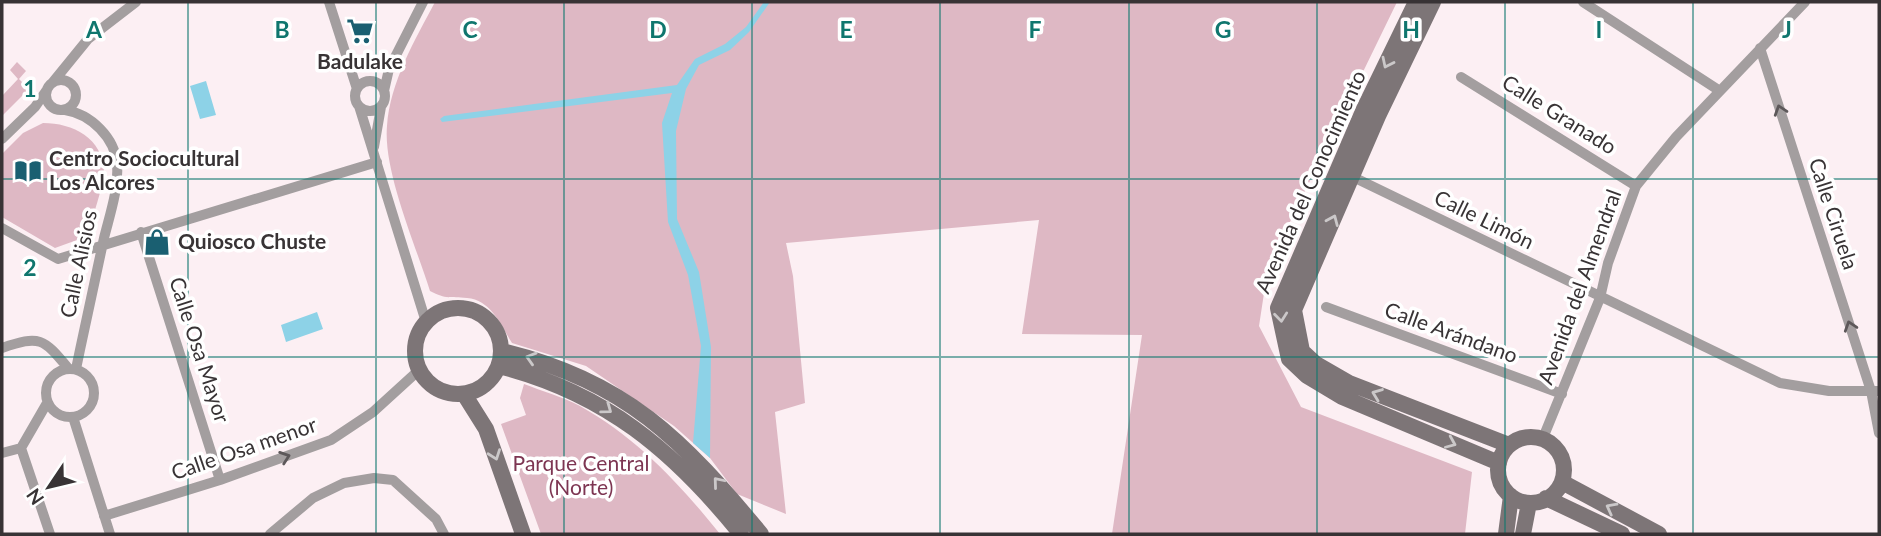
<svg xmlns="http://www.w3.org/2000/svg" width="1881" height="536" font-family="Lato,sans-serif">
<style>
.green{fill:#deb8c4}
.water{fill:#8dd2e7}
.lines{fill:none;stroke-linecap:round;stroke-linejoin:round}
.street{stroke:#a39e9f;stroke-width:10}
.secondary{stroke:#7d7577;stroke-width:16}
.oneway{stroke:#cbc8c9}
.oneway2{stroke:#5d585a}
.grid{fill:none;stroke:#0f766e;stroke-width:2;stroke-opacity:0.55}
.labels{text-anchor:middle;stroke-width:7;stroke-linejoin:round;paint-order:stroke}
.poi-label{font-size:21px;font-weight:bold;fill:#383335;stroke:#fff;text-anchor:start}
.street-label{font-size:21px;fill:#383335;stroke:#fff}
.park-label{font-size:21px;fill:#7d3552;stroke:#fff}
.grid-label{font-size:23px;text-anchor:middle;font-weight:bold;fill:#0f766e;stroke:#fff;stroke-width:7;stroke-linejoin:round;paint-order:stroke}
</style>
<rect width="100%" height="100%" fill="#fceff3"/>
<path class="green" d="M435 2H1397L1268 267 1259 326 1301 407 1472 472 1465 534H1112L1142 335 1022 334 1039 220 786 243 793 276 805 403 775 412 786 514 737 494 710 458 674 426 586 366 512 343C501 325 491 300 467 298 449 296 447 300 430 291 416 246 383 171 387 126 390 82 415 40 435 2Z
M17 62 26 71 19 79 29 89 2 116V96L18 79 10 70Z
M43 123C73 123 103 138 104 172 104 185 91 220 88 236L55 248 2 217V154L23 133Z
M524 384C542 391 563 397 580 406 637 438 680 484 720 534H541L501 424 526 415 520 398Z"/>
<path class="water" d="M764 2H770L749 32 730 50 699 65 686 89 676 131 677 219 699 272 711 347 710 458 693 443 701 346 688 275 668 222 662 123 672 93 442 122 440 119 444 116 677 85 695 59 725 44 746 27Z
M206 81 216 115 200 119 190 86Z
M317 312 323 329 286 342 281 325Z"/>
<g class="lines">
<path class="street" d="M329 2 357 89
M1583 2 1720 91
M1760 48 1871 391 1879 433
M1461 77 1636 186
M46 95a15 15 0 1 1 30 0a15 15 0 1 1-30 0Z
M355 96a15 15 0 1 1 30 0a15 15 0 1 1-30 0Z
M53 82 88 39 136 2
M384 91 389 69 423 2
M359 106 426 322
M65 110C91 114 115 138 117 164 119 188 110 214 104 238 95 281 85 325 76 369
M2 139 35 107 46 91
M374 147 381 107
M1351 176 1780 383 1829 391H1879
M2 228 58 259 377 162
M141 232 220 480
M1326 307 1562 394
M2 348C40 335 43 338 68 368
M46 393a24 24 0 1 1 48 0a24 24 0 1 1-48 0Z
M73 417 110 534
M1543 438 1600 298 1608 263 1636 186 1676 137 1805 2
M21 448 47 403
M2 453 21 448 50 534
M104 516 220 480 331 440 373 412 418 371
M270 534 313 498 344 483 374 478 393 480 436 519 444 534"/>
<path class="secondary" d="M1416 2 1364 109 1278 308 1289 359 1307 376 1342 397 1499 463
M1433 2 1378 116 1294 310 1302 351 1316 364 1349 383 1509 445
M415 351a43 43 0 1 1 86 0a43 43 0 1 1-86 0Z
M502 351C625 380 683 440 761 534
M499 366C605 393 673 450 741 534
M464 394 486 429 523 534
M1498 470a33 33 0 1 1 66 0a33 33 0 1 1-66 0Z
M1562 482 1659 534
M1546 498 1622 534
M1506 534 1511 496
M1523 534 1529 503"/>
</g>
<defs><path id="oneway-chevron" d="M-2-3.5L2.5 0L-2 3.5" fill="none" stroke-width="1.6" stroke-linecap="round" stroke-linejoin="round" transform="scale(1.75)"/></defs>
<g class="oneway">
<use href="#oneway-chevron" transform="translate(1387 63) rotate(116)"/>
<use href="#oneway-chevron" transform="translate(1333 220) rotate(-67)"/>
<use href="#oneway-chevron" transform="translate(1281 317) rotate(84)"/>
<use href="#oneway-chevron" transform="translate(531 358) rotate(-163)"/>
<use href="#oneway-chevron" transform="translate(1377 394) rotate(-159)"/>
<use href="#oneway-chevron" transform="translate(607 409) rotate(36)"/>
<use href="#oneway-chevron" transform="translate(1451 443) rotate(23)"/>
<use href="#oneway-chevron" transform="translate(495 455) rotate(70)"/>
<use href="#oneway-chevron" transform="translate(718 482) rotate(-130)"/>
<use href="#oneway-chevron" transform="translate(1611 508) rotate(-152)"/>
</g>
<g class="oneway2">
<use href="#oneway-chevron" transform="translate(1780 110) rotate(-108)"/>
<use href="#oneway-chevron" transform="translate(1850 326) rotate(-108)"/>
<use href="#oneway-chevron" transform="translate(285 457) rotate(-19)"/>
</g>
<path class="grid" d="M188 2V534M376 2V534M564 2V534M752 2V534M940 2V534M1129 2V534M1317 2V534M1505 2V534M1693 2V534M2 179H1879M2 357H1879"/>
<defs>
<symbol id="supermarket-bare" viewBox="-9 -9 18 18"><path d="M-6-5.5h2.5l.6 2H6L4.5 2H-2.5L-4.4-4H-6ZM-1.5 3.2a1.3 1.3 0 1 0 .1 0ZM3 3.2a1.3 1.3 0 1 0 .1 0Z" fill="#1a5f71" stroke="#fff" stroke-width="2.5" paint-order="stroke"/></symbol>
<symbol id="library-bare" viewBox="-9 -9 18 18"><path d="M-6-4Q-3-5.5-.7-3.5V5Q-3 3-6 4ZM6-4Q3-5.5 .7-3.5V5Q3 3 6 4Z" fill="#1a5f71" stroke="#fff" stroke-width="2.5" paint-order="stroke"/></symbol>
<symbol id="shop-bare" viewBox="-9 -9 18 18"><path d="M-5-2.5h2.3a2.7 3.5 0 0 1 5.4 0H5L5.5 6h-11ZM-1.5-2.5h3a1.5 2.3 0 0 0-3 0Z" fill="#1a5f71" stroke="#fff" stroke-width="2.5" paint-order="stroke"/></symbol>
</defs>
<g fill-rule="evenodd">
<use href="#supermarket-bare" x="341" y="12" width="38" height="38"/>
<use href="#library-bare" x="9" y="152" width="38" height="38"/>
<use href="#shop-bare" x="138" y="223" width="38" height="38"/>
</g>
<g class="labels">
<g class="poi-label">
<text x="360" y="69" text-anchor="middle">Badulake</text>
<text x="49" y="166">Centro Sociocultural<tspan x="49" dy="24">Los Alcores</tspan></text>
<text x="178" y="249">Quiosco Chuste</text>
</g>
<g class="street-label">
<text transform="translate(1559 115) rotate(32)" y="7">Calle Granado</text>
<text transform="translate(1311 182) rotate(-66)" y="7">Avenida del Conocimiento</text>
<text transform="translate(1833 214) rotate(72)" y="7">Calle Ciruela</text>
<text transform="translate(1484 220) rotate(26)" y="7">Calle Limón</text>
<text transform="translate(79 264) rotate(-78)" y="7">Calle Alisios</text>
<text transform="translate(1580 287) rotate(-70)" y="7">Avenida del Almendral</text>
<text transform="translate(1451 333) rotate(20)" y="7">Calle Arándano</text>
<text transform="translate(199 350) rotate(72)" y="7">Calle Osa Mayor</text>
<text transform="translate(244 449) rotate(-19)" y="7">Calle Osa menor</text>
</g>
<g class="park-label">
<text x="581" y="471">Parque Central<tspan x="581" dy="24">(Norte)</tspan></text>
</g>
</g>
<g class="grid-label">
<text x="94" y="38">A</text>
<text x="282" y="38">B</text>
<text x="470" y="38">C</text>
<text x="658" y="38">D</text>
<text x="846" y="38">E</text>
<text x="1035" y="38">F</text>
<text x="1223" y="38">G</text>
<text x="1411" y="38">H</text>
<text x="1599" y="38">I</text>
<text x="1787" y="38">J</text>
<text x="30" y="97">1</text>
<text x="30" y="276">2</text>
</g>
<rect width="1881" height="536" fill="none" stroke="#383335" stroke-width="7"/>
<g transform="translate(49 487) rotate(235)" stroke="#ffffff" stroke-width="5" paint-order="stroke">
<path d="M0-5L12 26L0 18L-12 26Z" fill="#383335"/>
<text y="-10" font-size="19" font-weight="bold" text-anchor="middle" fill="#383335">N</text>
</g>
</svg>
